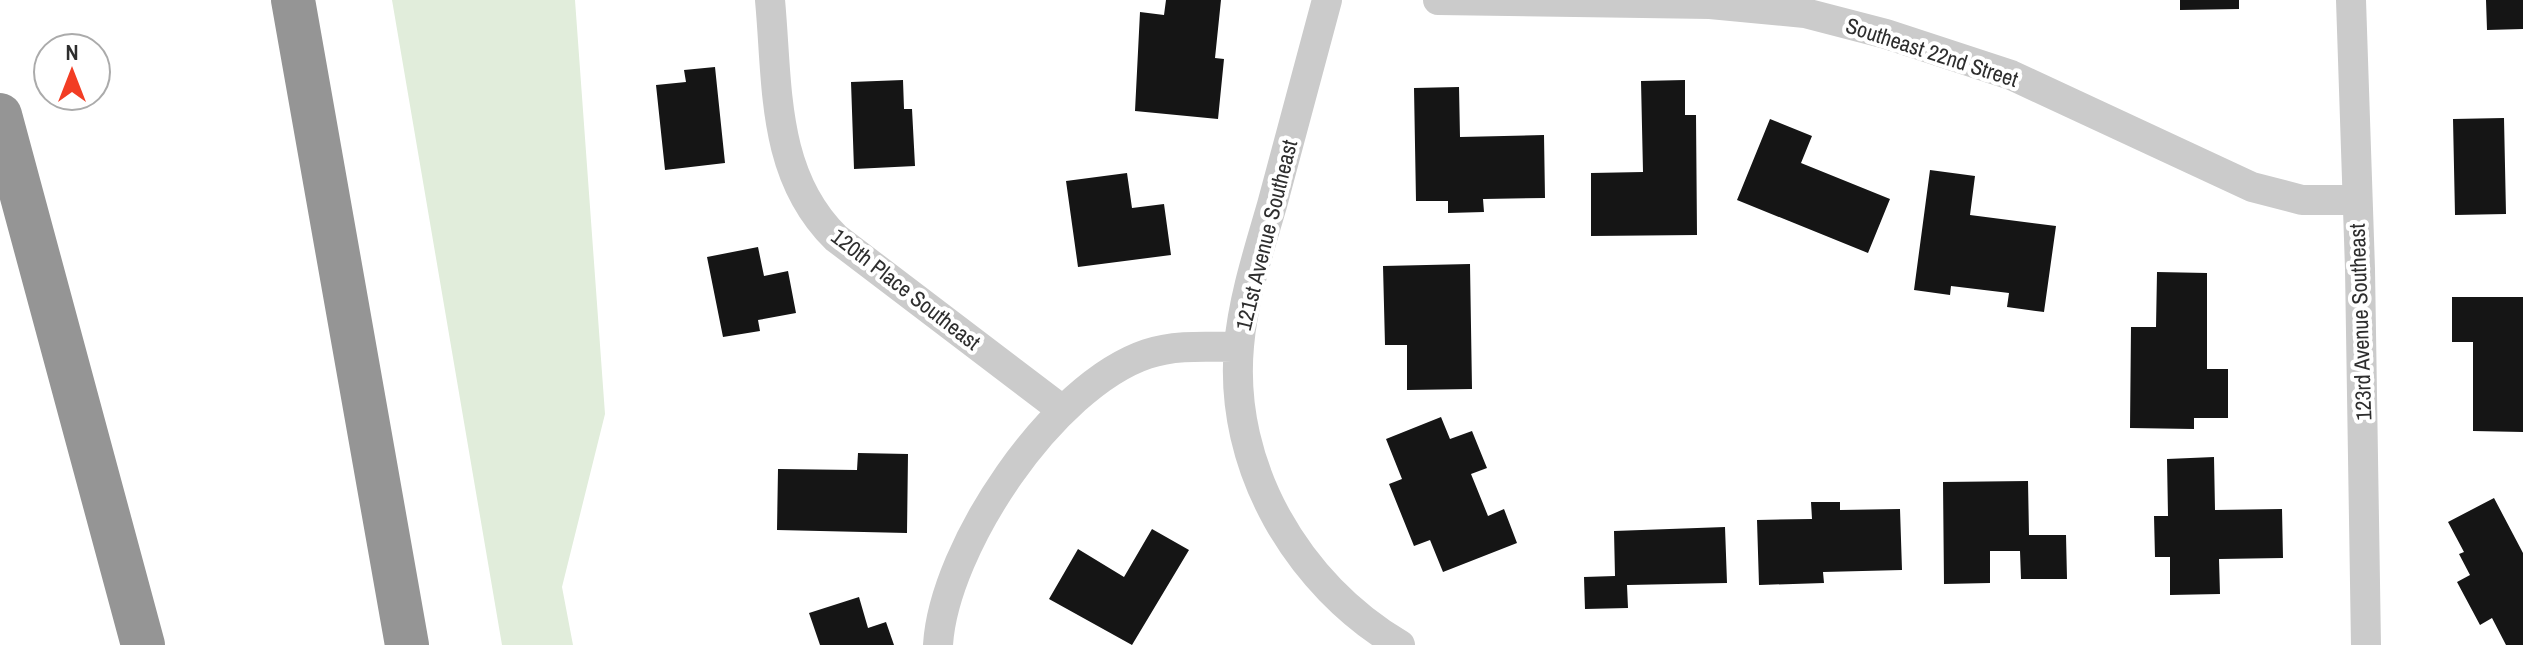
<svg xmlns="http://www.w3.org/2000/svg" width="2523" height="645" font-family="'Archivo Narrow',sans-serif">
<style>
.green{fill:#e1eddb}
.building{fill:#151515}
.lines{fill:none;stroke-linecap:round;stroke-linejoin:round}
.minor{stroke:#cbcbcb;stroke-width:30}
.motorway{stroke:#959595;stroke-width:44}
.labels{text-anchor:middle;stroke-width:8;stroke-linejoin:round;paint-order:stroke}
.street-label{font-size:22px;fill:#2e2e2e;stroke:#fff}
</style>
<rect width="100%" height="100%" fill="#fff"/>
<path class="green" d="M392 0H575L605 414 562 587 573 645H502Z"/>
<path class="building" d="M1166 0H1221L1215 58 1224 59 1218 119 1135 111 1140 12 1164 15Z
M2180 0H2239V9L2180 10Z
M2486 0H2523V29L2487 30Z
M715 67 725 163 665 170 656 85 686 82 684 70Z
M903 80 904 109H912L915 166 854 169 851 82Z
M1685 80V115H1696L1697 235 1591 236V173L1643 172 1641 81Z
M1459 87 1460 137 1544 135 1545 198 1483 199 1484 212 1448 213V201H1416L1414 88Z
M2504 118 2506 214 2455 215 2453 119Z
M1770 119 1812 136 1801 163 1890 199 1868 253 1737 200Z
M1930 170 1975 176 1970 215 2056 226 2044 312 2007 307 2009 293 1951 286 1950 295 1914 290Z
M1127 173 1132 208 1164 204 1171 255 1078 267 1066 181Z
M758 247 764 276 788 271 796 313 758 320 760 331 723 337 707 257Z
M1470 264 1472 389 1407 390V345H1385L1383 266Z
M2157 272 2207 273V369H2228V418H2194V429L2130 428 2131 327H2156Z
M2452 297H2523V432L2473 431V342H2452Z
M1441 417 1450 439 1472 431 1487 468 1471 474 1488 516 1504 509 1517 543 1443 572 1430 540 1414 546 1389 484 1402 479 1386 439Z
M858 453 908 454 907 533 777 530 778 469 857 470Z
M2214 457 2215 510 2282 509 2283 558 2219 559 2220 594 2170 595V557H2155L2154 516H2168L2167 459Z
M2028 481 2029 535H2066L2067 579H2021L2020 551H1990V583L1944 584 1943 482Z
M2494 498 2523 553V645H2506L2492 618 2480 625 2457 582 2470 575 2459 554 2464 552 2448 522Z
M1811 502H1840V510L1900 509 1902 570 1823 572 1824 583 1759 585 1757 520 1812 519Z
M1725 527 1727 583 1627 585 1628 608 1585 609 1584 577 1615 576 1614 531Z
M1152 529 1189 550 1132 645 1049 599 1078 549 1124 577Z
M859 597 868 628 886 622 894 645H820L809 613Z"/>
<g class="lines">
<path class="minor" d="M770 0C778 85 771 174 836 238L1061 409
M1327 0C1309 68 1290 136 1272 205 1259 250 1243 299 1239 346 1228 467 1298 585 1400 645
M1438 0 1710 4 1805 13 1886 34 2011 75 2252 187 2302 200H2355
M2351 0 2360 269 2366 645
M938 645C944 547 1052 386 1147 354 1176 344 1209 347 1239 347"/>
<path class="motorway" d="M293 0 407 645
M0 115 143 645"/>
</g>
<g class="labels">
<g class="street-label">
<text transform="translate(1932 52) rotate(18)" y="8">Southeast 22nd Street</text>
<text transform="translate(1266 235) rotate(-76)" y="8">121st Avenue Southeast</text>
<text transform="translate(906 289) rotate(38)" y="8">120th Place Southeast</text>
<text transform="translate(2360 322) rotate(-92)" y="8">123rd Avenue Southeast</text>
</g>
</g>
<g transform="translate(72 72)"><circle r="38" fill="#ffffff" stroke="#ababab" stroke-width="2"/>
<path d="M0-6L14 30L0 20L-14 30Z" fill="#f23d24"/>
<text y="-12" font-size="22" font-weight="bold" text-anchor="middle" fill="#2e2e2e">N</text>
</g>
</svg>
